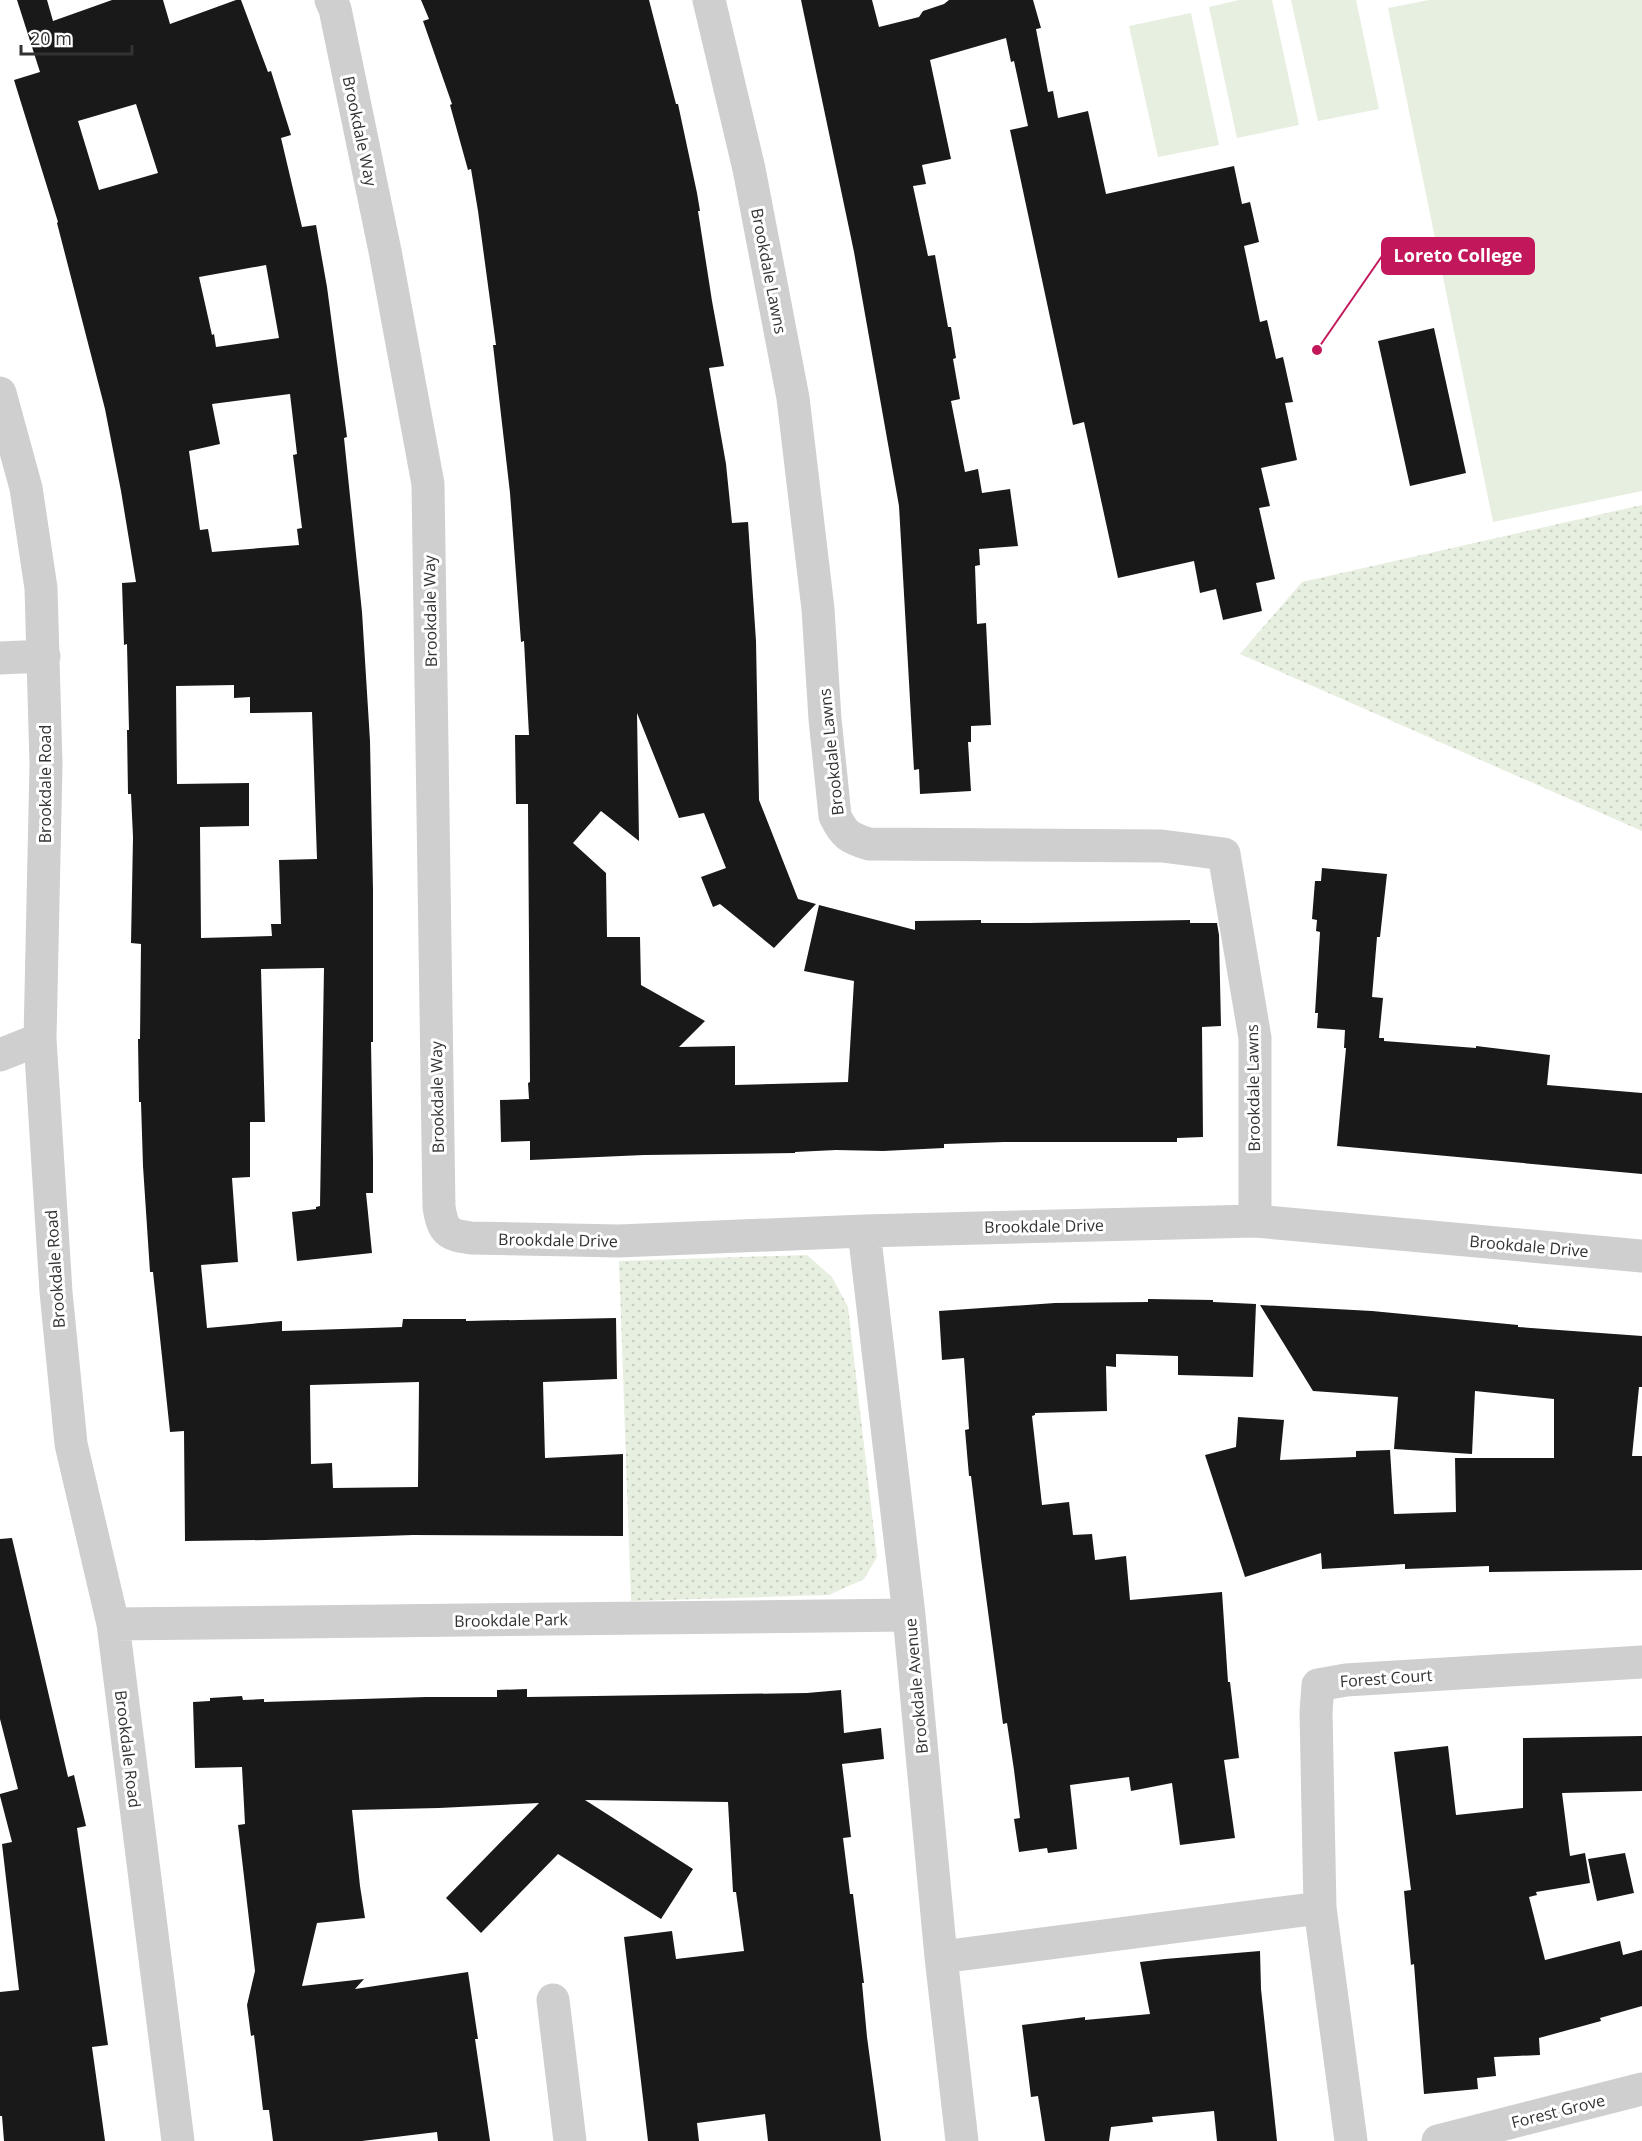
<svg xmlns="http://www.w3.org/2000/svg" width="1642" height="2141" font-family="'Open Sans',sans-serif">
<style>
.grass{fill:url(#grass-dots)}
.pitch{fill:#e7efe0}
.building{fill:#191919;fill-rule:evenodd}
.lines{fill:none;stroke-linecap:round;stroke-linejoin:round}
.minor{stroke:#cfcfcf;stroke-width:33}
.labels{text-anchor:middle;stroke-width:6;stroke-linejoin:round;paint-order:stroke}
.street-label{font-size:16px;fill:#323232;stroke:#fff}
.leader{fill:none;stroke:#c2185b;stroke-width:2}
.callout-dot{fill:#c2185b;stroke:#fff;stroke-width:2}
.callout{fill:#c2185b;stroke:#c2185b;stroke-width:2}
.callout-label{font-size:18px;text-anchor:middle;font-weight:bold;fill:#fff}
</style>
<defs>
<pattern id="grass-dots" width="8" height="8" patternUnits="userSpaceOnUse" patternTransform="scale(1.5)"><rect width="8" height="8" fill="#e7efe0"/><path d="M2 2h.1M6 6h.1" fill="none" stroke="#c7cdc1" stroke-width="1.8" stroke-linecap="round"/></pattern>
</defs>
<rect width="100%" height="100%" fill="#fff"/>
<path class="grass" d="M1642 505V831L1240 654 1302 582Z
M807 1255 832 1277 848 1307 877 1557 864 1579 829 1595 631 1601 619 1261Z"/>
<path class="pitch" d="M1239 0H1272L1299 125 1237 138 1209 7Z
M1291 0H1356L1379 109 1318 121Z
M1429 0H1642V491L1493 522 1388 8Z
M1191 13 1219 145 1158 157 1129 26Z"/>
<path class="building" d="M17 0H47L53 21 112 0H163L170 24 236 0H241L268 72 271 71 291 135 281 138 302 227 316 225 327 287 347 437 344 438 362 612 370 741 373 890V1042H371L373 1159V1193H366L372 1253 297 1261 292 1212 316 1209V1207L320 1206 324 968 261 969 265 1122H250V1177L232 1178 238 1262 201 1265 207 1328 282 1321V1331L402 1327 403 1319H466V1321L616 1318 617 1379 543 1382 545 1458 623 1454V1536L413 1535 266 1540 185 1541 184 1431 170 1432 153 1272H150L143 1166 141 1102H139L138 1039H140L141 944 131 943 133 837 131 794H128L127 730H129L127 644 124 645 122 583 136 582 121 491 105 409 57 223 58 222 14 80 40 72ZM136 104 158 173 99 190 78 121ZM266 265 279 338 216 347 214 334 212 335 199 277ZM290 394 297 454 293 455 302 528 297 529 299 545 212 552 208 529 200 530 189 451 220 444 212 404ZM234 685V698L250 697V713L312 712 317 859 279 860 281 924H271L272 936 201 938 200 827 249 826V783L177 784 176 686ZM419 1382 418 1487 333 1488 332 1463 311 1464 310 1385Z
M421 0H649L676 104H678L697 193 700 211H698L712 301 724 366 709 368 726 464 732 523 748 522 756 641 759 800 798 899 816 904 774 948 720 904 713 907 701 877 726 868 704 813 679 818 637 713 639 841 601 811 573 843 606 873 607 937H640L641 985 705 1021 679 1047 735 1046V1085L848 1082 854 981 804 971 819 905 915 930V921L981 920V923H1029L1190 920V923H1217L1219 935 1221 1026 1202 1027 1203 1137 1177 1138V1142H1004L944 1144V1148L883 1151 836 1150 795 1152V1153L644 1155 530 1160V1141L501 1142 500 1100 529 1099 528 1083 530 1082 528 804H516L515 735H529L524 641 521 642 510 493 493 345H496L478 211 471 169 468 170 450 105 452 104 423 21 429 19Z
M801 0H872L879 27 919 17 923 11 944 4 949 0H1033L1041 28 1036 29 1048 92 1053 91 1058 118 1088 111 1106 194 1234 166 1242 204 1250 202 1259 242 1244 246 1260 322 1267 320 1276 359 1283 357 1293 402 1285 403 1297 460 1261 468 1270 506 1259 508 1275 579 1256 583 1262 611 1223 620 1216 589 1200 593 1194 561 1118 578 1084 422 1073 425 1010 130 1028 126 1014 61 1011 62 1006 38 930 60 951 159 922 165 926 184 913 186 928 256 935 255 948 327H951L956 358 953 359 960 399 951 401 965 472 978 469 982 493 1010 489 1018 546 979 549 980 565 975 566 977 624 986 623 991 725 971 726V742H968L971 791 920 794 919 769 914 770 899 506 854 252Z
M1434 328 1466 473 1410 486 1378 341Z
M1322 868 1387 874 1380 937H1377L1372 997 1383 998 1379 1038H1384V1041L1476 1048V1046L1550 1055 1547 1085 1642 1093V1174L1337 1146 1346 1048H1344L1345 1030 1317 1028 1318 1013H1315L1320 932 1316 931 1317 920 1312 919 1315 881H1321Z
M1148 1299 1213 1300V1302L1256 1304 1253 1377 1178 1375V1356L1116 1354V1367L1106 1366 1107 1411 1035 1413V1415L1032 1416 1042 1505 1069 1502 1073 1535 1092 1534 1095 1560 1126 1556 1130 1600 1222 1592 1228 1682H1230L1239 1758 1224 1760 1235 1838 1180 1845 1172 1783 1131 1791 1129 1777 1070 1785 1077 1849 1048 1853 1047 1848 1019 1852 1014 1819 1020 1818 1014 1770 1007 1723 1003 1724 981 1559 971 1476H969L965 1430 969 1429 964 1358 942 1360 939 1311 1055 1303 1148 1302Z
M1260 1305 1372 1311 1518 1325V1327L1642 1336V1387H1639L1632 1456H1642V1570L1489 1572V1566L1405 1569V1564L1322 1569 1321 1553 1245 1577 1205 1455 1236 1447 1238 1417 1284 1420 1280 1460 1356 1457V1451L1390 1450 1394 1514 1456 1512 1455 1458H1554V1399L1475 1391 1472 1454 1394 1449 1398 1397 1313 1391Z
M12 1538 68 1777 74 1775 86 1826 77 1828 108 2045 92 2047 105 2141H4L2 2116H0V1992L19 1990 2 1844 12 1842 0 1796V1794L18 1789 0 1719V1539Z
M527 1689V1697L807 1693 841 1690 844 1733 881 1728 884 1759 842 1764 851 1837 843 1838 850 1894H853L864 1983H862L867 2037 881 2141H768L765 2114 697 2123 699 2141H648L624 1937 672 1931 676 1959 744 1951 736 1892H733L728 1802 585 1800 693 1869 661 1919 558 1854 481 1933 446 1898 539 1803 439 1808 352 1810 360 1886 365 1918 317 1923 302 1986 364 1979 355 1989 468 1972 478 2039H475L490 2141H438L437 2132 362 2141H273L269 2110H263L254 2035 251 2036 247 2005 255 1971 238 1825 245 1824 242 1767 195 1768 193 1702 210 1701V1698L242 1696 243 1700 264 1699V1702L426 1697H497V1690Z
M1642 1736V1791L1562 1793 1570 1856 1585 1853 1590 1883 1536 1892 1537 1895 1529 1897 1545 1960 1620 1941 1623 1955 1642 1950V2006L1600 2018 1601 2021 1539 2038 1540 2055 1494 2057 1496 2076 1477 2078 1478 2089 1424 2094 1414 1964 1411 1965 1404 1891 1411 1890 1394 1752 1448 1746 1456 1815 1523 1808V1738Z
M1625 1853 1634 1893 1597 1901 1588 1859Z
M1260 1951 1261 1989 1277 2141H1217L1214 2111 1152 2117 1153 2122 1111 2127 1109 2141H1045L1038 2096 1031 2097 1022 2025 1085 2017V2020L1150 2014 1140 1962 1165 1959Z"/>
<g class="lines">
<path class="minor" d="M331 0 335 9 385 251 428 484 439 1207C443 1231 447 1235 471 1238L619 1241 864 1231 1255 1221 1642 1256
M709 0 749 169 793 398 818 609 825 719 835 816C844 835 849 838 869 844L1162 846 1224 854 1255 1038V1221
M0 393 26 488 41 588 46 764 40 1039 56 1292 71 1444 113 1624 178 2141
M0 658 44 656
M0 1055 40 1039
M864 1231 909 1615 941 1957 962 2141
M113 1624 909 1615
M1320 1908 1351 2141
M941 1957 1320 1908 1316 1712 1318 1685 1346 1680 1642 1662
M553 2000 570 2141
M1438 2141 1642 2089"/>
</g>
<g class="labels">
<g class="street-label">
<text transform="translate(360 131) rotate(78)" y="6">Brookdale Way</text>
<text transform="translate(769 271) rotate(79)" y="6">Brookdale Lawns</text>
<text transform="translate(430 611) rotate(-91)" y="6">Brookdale Way</text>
<text transform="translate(831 752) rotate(-96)" y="6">Brookdale Lawns</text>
<text transform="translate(45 784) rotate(-90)" y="6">Brookdale Road</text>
<text transform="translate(1253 1088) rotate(-91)" y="6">Brookdale Lawns</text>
<text transform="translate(437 1097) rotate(-91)" y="6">Brookdale Way</text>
<text transform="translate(1044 1226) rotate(-1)" y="6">Brookdale Drive</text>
<text transform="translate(558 1240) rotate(1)" y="6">Brookdale Drive</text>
<text transform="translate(1529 1246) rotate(5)" y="6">Brookdale Drive</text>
<text transform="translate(55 1269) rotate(-94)" y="6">Brookdale Road</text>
<text transform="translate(511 1620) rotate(-1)" y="6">Brookdale Park</text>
<text transform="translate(1386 1678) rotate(-4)" y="6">Forest Court</text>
<text transform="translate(916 1686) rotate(-95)" y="6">Brookdale Avenue</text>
<text transform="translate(128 1749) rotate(83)" y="6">Brookdale Road</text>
<text transform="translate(1558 2111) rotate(-14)" y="6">Forest Grove</text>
</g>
</g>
<path class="leader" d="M1317 350L1382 256"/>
<circle class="callout-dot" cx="1317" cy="350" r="6"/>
<rect class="callout" x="1382" y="238" width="152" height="36" rx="6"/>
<g class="callout-label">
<text x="1458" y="262">Loreto College</text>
</g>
<path d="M21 45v9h111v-9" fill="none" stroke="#323232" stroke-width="3"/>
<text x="30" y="45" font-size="18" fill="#323232" stroke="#ffffff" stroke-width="4.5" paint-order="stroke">20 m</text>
</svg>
